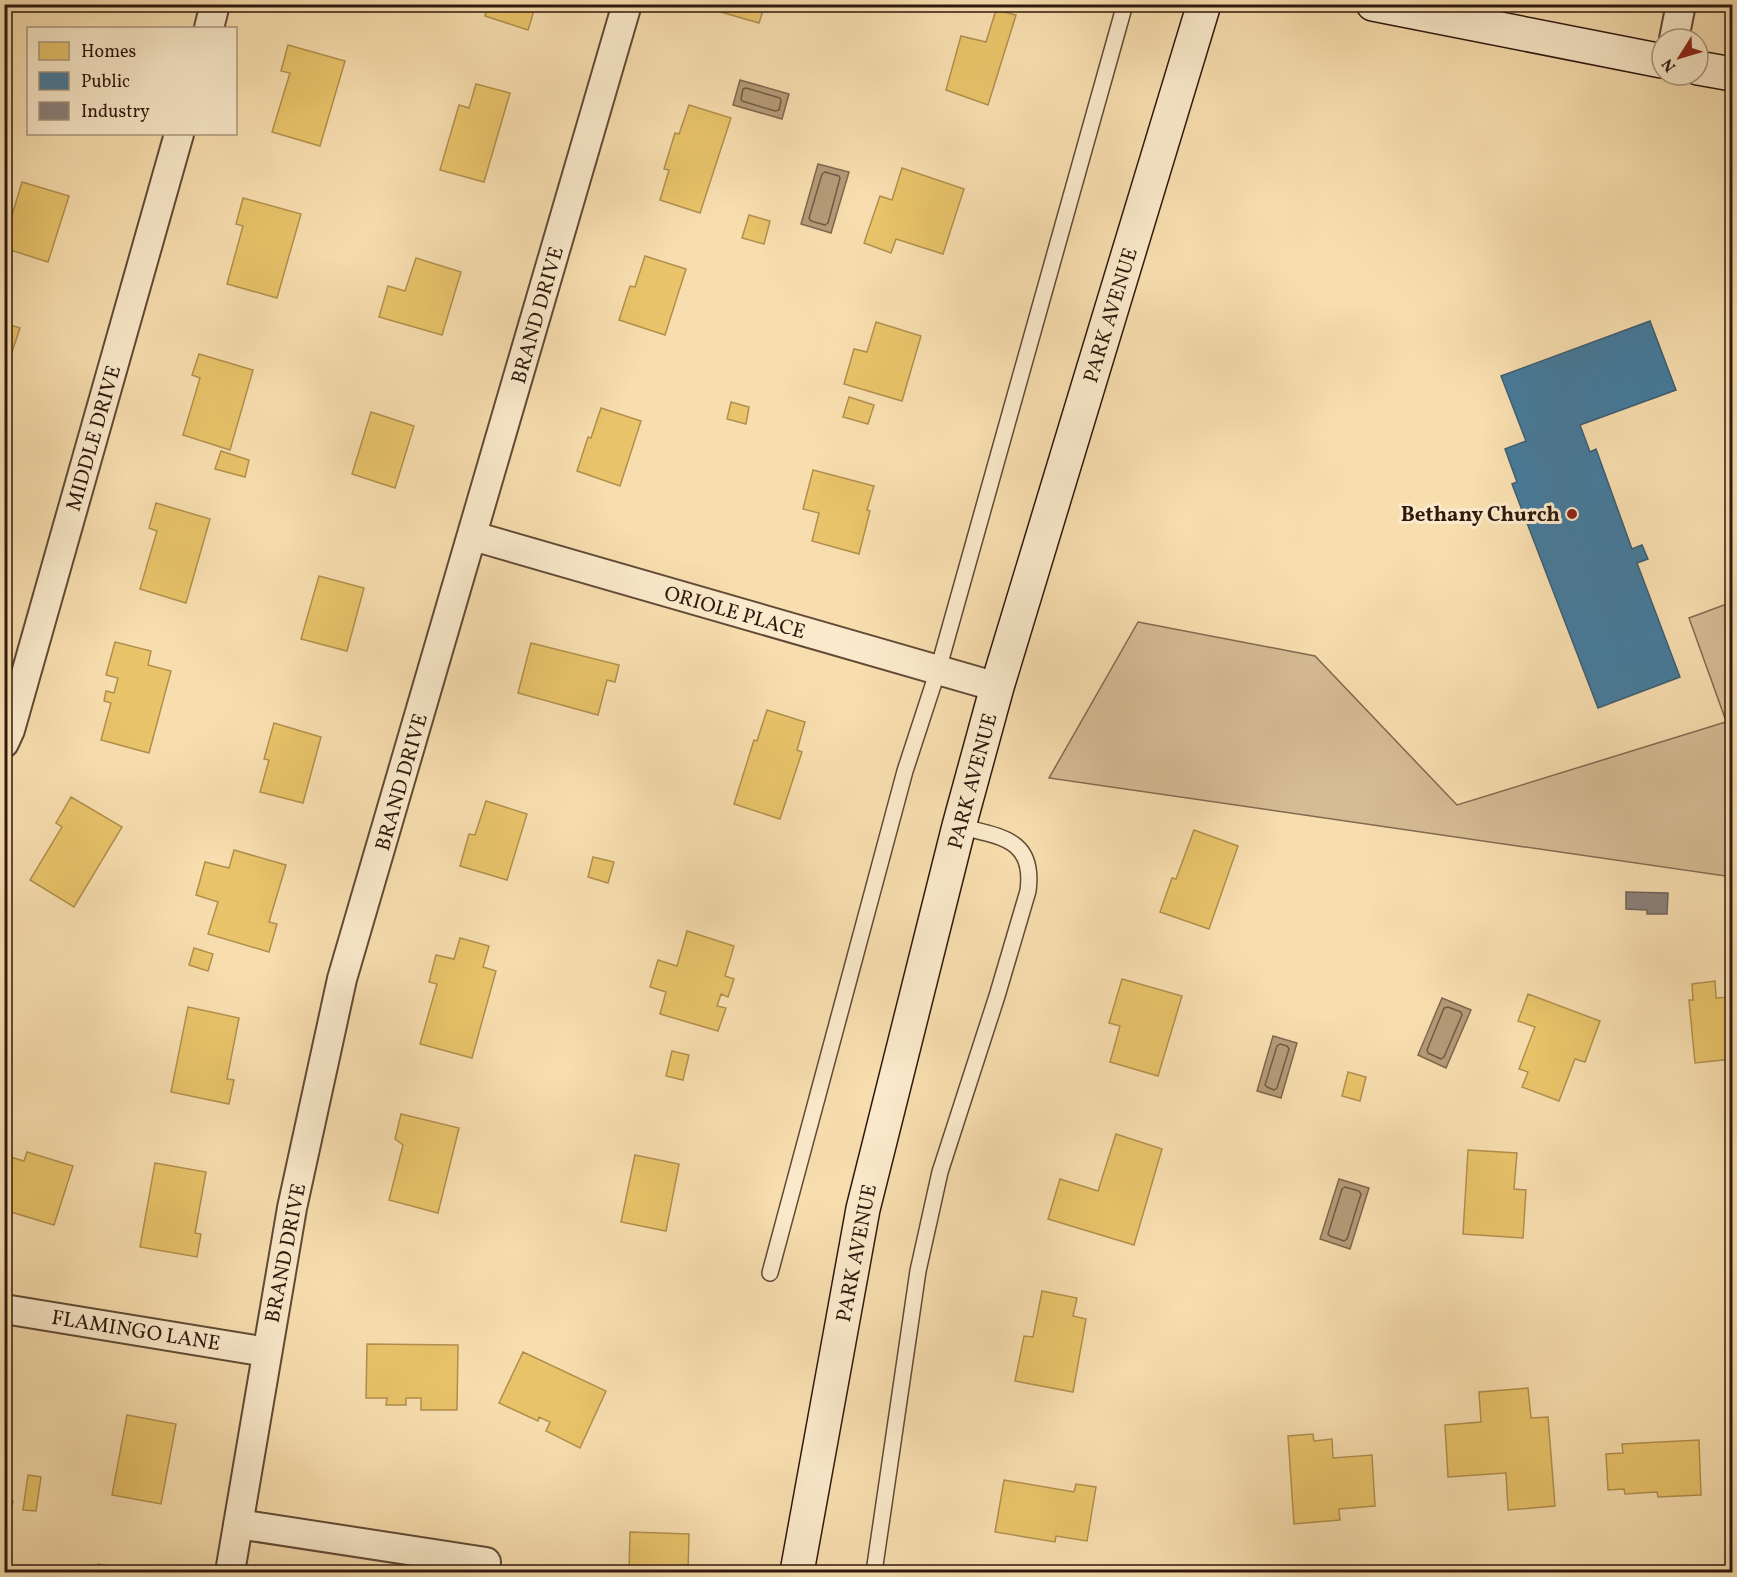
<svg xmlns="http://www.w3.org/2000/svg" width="1737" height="1577" font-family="Vollkorn,serif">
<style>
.green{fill:#d6bc94;stroke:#826a51;stroke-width:1.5}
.water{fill:#b49b78;stroke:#7f674e;stroke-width:1.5}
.homes{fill:#e9c46a;stroke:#b1904e;stroke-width:1.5}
.public{fill:#457b9d;stroke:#3e5d72;stroke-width:1.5}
.industry{fill:#8a817c;stroke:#6f625b;stroke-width:1.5}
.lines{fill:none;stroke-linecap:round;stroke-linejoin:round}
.shore{stroke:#725a43;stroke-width:1.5}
.lane-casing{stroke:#614a36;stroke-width:18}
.street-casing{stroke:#614a36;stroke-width:32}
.secondary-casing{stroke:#2f180e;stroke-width:36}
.lane{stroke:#faeacb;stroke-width:15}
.street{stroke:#faeacb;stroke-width:28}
.secondary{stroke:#faeacb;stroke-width:33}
.poi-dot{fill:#8f2418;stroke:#faeacb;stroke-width:2}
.labels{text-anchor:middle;stroke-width:6;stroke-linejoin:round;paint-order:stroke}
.street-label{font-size:21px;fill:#2f180e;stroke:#faeacb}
.poi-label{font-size:21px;font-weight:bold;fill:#2f180e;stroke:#faeacb;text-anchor:end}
</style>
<rect width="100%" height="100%" fill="#f8deaf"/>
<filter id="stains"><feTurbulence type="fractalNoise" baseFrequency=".00333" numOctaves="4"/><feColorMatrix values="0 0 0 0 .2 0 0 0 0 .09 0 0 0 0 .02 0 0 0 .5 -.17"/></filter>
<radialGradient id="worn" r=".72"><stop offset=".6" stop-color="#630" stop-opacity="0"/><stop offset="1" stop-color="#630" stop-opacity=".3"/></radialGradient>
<path class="green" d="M1732 602V719L1726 721 1689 618Z
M1138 622 1315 656 1457 805 1732 720V877L1049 778Z"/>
<path class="water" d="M740 80 789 94 782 119 733 105Z
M818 164 849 172 831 233 801 224Z
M1442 998 1471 1010 1446 1068 1418 1055Z
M1273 1036 1297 1043 1281 1098 1257 1091Z
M1339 1179 1369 1188 1350 1249 1320 1239Z"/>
<path class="homes" d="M488 4H536L528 30 485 16Z
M716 4H765L759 23 714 10Z
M996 10 1016 15 988 105 946 90 961 36 986 42Z
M288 45 345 61 320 146 272 132 290 73 281 71Z
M476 84 510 93 484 182 440 170 459 105 469 108Z
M689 105 731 118 700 213 660 200 669 170 664 169 675 133 679 134Z
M902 168 964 189 943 254 896 239 891 253 864 243 880 196 892 200Z
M22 182 69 196 48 262 4 248V242Z
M243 198 301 214 277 298 227 284 243 226 236 224Z
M749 215 770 221 764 244 742 238Z
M645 256 686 269 665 335 619 320 630 286 635 287Z
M416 258 461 272 442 335 379 317 388 286 405 291Z
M876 322 921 336 902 401 844 384 854 349 867 352Z
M4 323 20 328 4 376Z
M199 354 253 370 230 450 183 435 200 378 192 375Z
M849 397 874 405 868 424 843 417Z
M731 402 749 407 746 424 727 419Z
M601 408 641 421 620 486 577 471 588 437 591 438Z
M371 412 414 426 395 488 352 474Z
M221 451 249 460 245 477 215 469Z
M813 470 874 486 867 510 870 511 859 554 812 541 819 513 803 509Z
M156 503 210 519 186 603 140 589 157 531 149 528Z
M319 576 364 588 347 651 301 639Z
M115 642 151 651 148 665 171 671 149 753 101 740 111 703 104 701 106 691 114 693 118 678 106 675Z
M531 643 619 665 615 682 607 680 598 715 518 693Z
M767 710 805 722 797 750 802 752 780 819 734 804 754 740 757 741Z
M274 723 321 737 303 803 260 792 269 760 264 759Z
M71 797 122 827 74 907 30 880 62 827 56 823Z
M486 801 527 814 507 880 460 866 469 834 475 835Z
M1194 830 1238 846 1209 929 1160 912 1172 878 1176 879Z
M234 850 286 865 269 922 277 924 269 952 208 934 218 902 196 895 205 862 229 868Z
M593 857 614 862 608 883 588 877Z
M687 931 734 946 725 976 734 979 728 997 721 994 717 1006 726 1008 718 1031 660 1014 666 992 650 987 658 960 677 966Z
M460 938 489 946 483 967 496 971 472 1058 420 1044 437 984 429 982 436 955 454 959Z
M194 948 213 954 208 971 189 965Z
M1122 979 1182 996 1158 1076 1110 1062 1120 1026 1109 1023Z
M1715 981 1716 998 1732 997V1059L1695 1063 1689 1000H1693L1692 984Z
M1528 994 1600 1021 1585 1062 1575 1059 1559 1101 1522 1087 1528 1072 1519 1069 1535 1027 1518 1021Z
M188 1007 239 1018 227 1079 234 1080 229 1104 171 1092Z
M672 1051 689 1055 683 1080 666 1076Z
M1348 1072 1366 1077 1360 1101 1342 1096Z
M401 1114 459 1128 438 1213 389 1200 403 1145 395 1139Z
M1116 1134 1162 1149 1134 1245 1048 1219 1060 1179 1098 1191Z
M1468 1150 1517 1153 1514 1189 1526 1190 1523 1238 1463 1234Z
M27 1152 73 1166 54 1225 4 1210V1155L24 1161Z
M635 1155 679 1164 666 1231 621 1222Z
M155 1163 206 1172 195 1233 201 1234 197 1257 140 1247Z
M1042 1291 1077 1298 1073 1316 1086 1319 1073 1392 1015 1381 1024 1336 1033 1337Z
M367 1344 458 1345 457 1410H421V1398H406V1405H386L387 1398H366Z
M523 1352 606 1391 580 1448 546 1431 550 1422 539 1417 538 1421 499 1403Z
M1528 1388 1531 1418 1548 1417 1555 1506 1508 1510 1506 1473 1448 1477 1445 1425 1481 1422 1479 1392Z
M127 1415 176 1424 161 1504 112 1495Z
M1313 1434 1314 1441 1332 1439 1333 1458 1372 1455 1375 1506 1339 1509 1340 1520 1294 1524 1288 1436Z
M1699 1440 1701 1495 1658 1497 1657 1492 1625 1494 1624 1489 1608 1490 1606 1454 1623 1453 1622 1444Z
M28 1475 41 1477 36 1511 23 1510Z
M1004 1480 1074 1492 1076 1484 1096 1487 1087 1541 1056 1536 1055 1542 995 1532Z
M4 1499 13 1501 9 1518 4 1517Z
M630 1532 689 1534 688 1572H629Z
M98 1564 144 1572H97Z"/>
<path class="public" d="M1650 321 1676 390 1580 425 1590 452 1596 449 1632 549 1642 545 1648 559 1637 563 1680 677 1598 708 1512 484 1517 482 1505 449 1526 441 1501 376Z"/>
<path class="industry" d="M1626 892 1668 893 1667 914H1647V910L1626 909Z"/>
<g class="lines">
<path class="shore" d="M746 88 780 98 781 101 779 110 775 111 742 101 741 99 743 89Z
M825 172 839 176 840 178 828 223 825 225 811 221 809 218 822 174Z
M1448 1007 1461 1012 1462 1015 1444 1057 1441 1059 1428 1053 1427 1050 1444 1008Z
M1280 1044 1287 1046 1289 1049 1277 1088 1274 1090 1267 1087 1265 1085 1277 1046Z
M1345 1187 1359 1191 1361 1194 1347 1239 1344 1241 1330 1236 1328 1234 1342 1189Z"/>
<defs>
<path id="lane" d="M770 1273 905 771 938 670 1125 4
M874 1572 918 1271 940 1172 997 996 1028 891C1035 838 1000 837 959 826"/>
<path id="street" d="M209 28 215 4
M1674 39 1681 4
M473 536 997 687
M4 743 10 730 179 134
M4 1309 267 1352
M238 1524 486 1562
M230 1572 292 1208 342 979 627 4"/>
<path id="secondary" d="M1373 4 1662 61
M1698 68 1732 74
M797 1572 863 1209 959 826 997 687 1204 4"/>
</defs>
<use href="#lane" class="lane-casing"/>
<use href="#street" class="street-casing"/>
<use href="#secondary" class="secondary-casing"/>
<use href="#lane" class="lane"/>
<use href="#street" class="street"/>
<use href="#secondary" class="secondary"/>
</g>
<circle class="poi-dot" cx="1572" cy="514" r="6"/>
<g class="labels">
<g class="street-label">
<text transform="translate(537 315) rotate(-74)" y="7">BRAND DRIVE</text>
<text transform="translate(1110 315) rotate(-73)" y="7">PARK AVENUE</text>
<text transform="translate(93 438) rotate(-74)" y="7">MIDDLE DRIVE</text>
<text transform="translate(735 612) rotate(16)" y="7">ORIOLE PLACE</text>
<text transform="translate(972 781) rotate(-75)" y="7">PARK AVENUE</text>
<text transform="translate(401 782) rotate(-74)" y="7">BRAND DRIVE</text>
<text transform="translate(285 1253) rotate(-79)" y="7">BRAND DRIVE</text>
<text transform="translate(856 1253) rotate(-79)" y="7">PARK AVENUE</text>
<text transform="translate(136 1330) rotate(9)" y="7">FLAMINGO LANE</text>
</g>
<g class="poi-label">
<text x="1560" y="521">Bethany Church</text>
</g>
</g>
<rect width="1737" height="1577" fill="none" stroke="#f8deaf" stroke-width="24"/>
<rect x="6" y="6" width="1725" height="1565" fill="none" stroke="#2f180e" stroke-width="3"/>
<rect x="12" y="12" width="1713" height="1553" fill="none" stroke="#2f180e" stroke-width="1.5"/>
<rect x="27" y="27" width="210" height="108" fill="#faeacb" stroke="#a9967f" stroke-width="1.5"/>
<rect x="39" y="42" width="30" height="18" fill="#e9c46a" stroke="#a9967f" stroke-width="1.5"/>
<text x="81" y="57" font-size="18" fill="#2f180e">Homes</text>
<rect x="39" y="72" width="30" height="18" fill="#457b9d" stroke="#a9967f" stroke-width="1.5"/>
<text x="81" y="87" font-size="18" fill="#2f180e">Public</text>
<rect x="39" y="102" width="30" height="18" fill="#8a817c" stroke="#a9967f" stroke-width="1.5"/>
<text x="81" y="117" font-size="18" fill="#2f180e">Industry</text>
<g transform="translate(1680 57) rotate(233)"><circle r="28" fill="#faeacb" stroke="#a9967f" stroke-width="1.5"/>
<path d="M0-4.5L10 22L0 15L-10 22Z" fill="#8f2418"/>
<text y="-9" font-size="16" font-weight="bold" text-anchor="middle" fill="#2f180e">N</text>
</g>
<rect width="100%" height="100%" filter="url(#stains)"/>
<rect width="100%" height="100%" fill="url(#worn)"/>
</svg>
